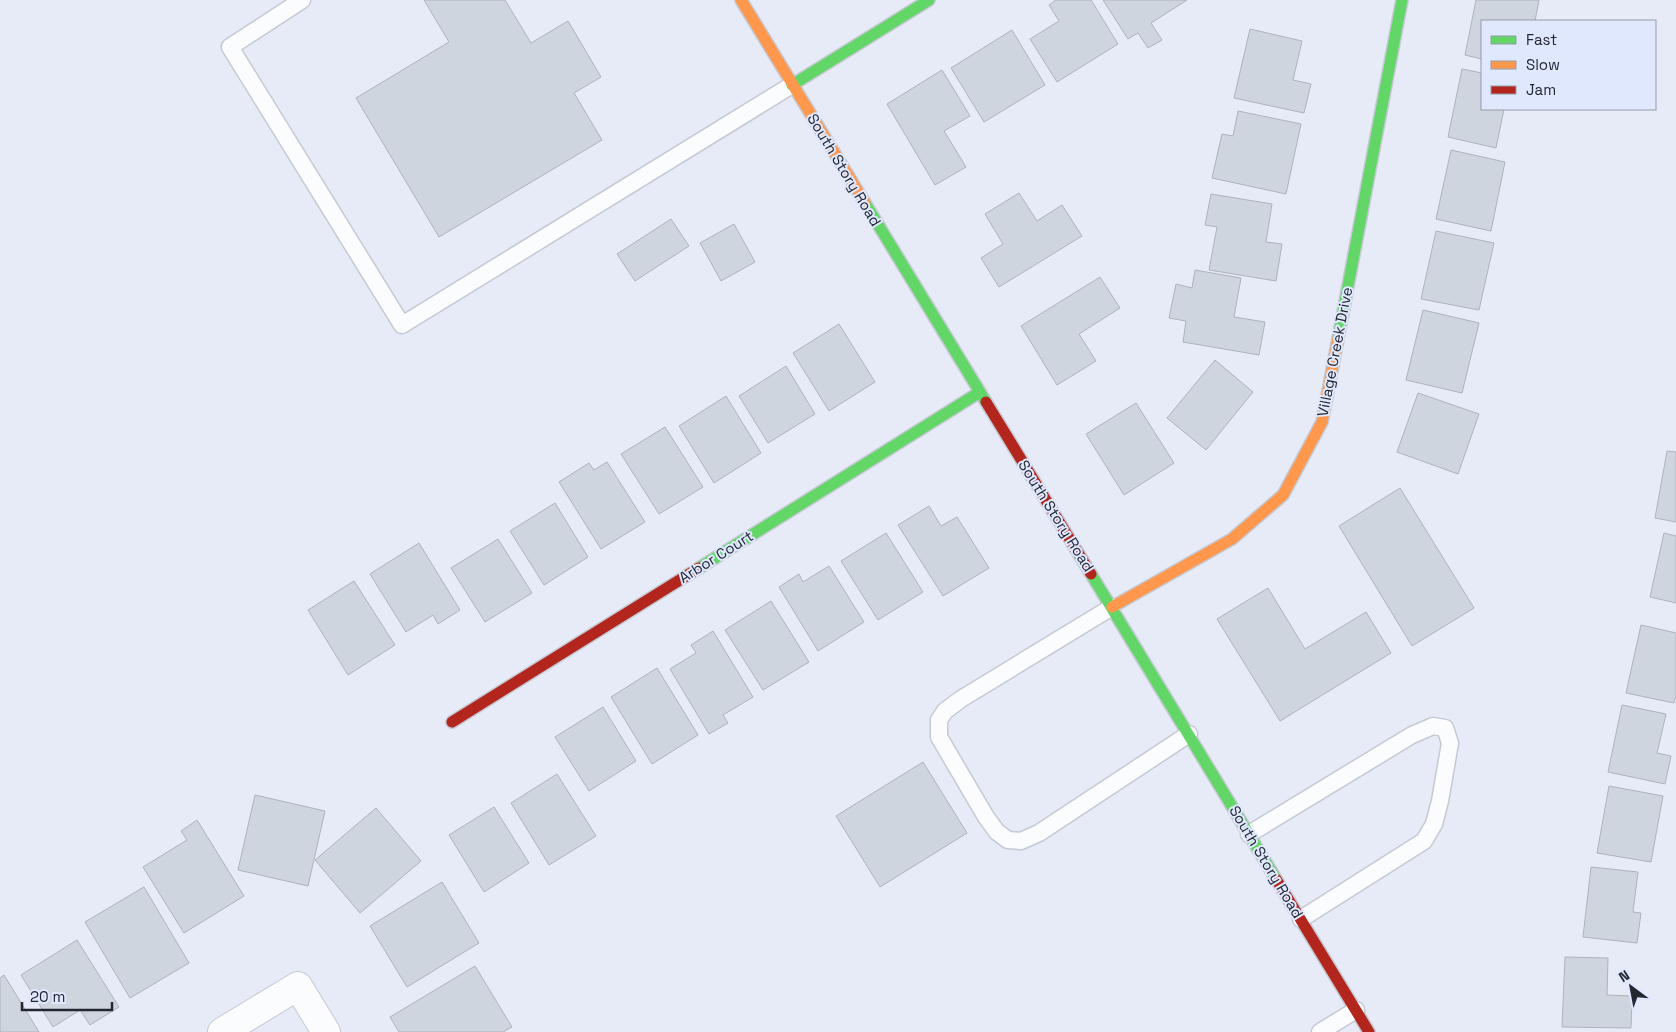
<svg xmlns="http://www.w3.org/2000/svg" width="1676" height="1032" font-family="'Space Grotesk',sans-serif">
<style>
.building{fill:#cfd5de;stroke:#adb3bc}
.lines{fill:none;stroke-linecap:round;stroke-linejoin:round}
.lane-casing{stroke:#c5c9d3;stroke-width:19}
.street-casing{stroke:#c5c9d3;stroke-width:30}
.fast-casing{stroke:#c5c9d3;stroke-width:14}
.slow-casing{stroke:#c5c9d3;stroke-width:14}
.jam-casing{stroke:#c5c9d3;stroke-width:14}
.lane{stroke:#fbfcfe;stroke-width:16}
.street{stroke:#fbfcfe;stroke-width:28}
.fast{stroke:#63d668;stroke-width:11}
.slow{stroke:#ff974d;stroke-width:11}
.jam{stroke:#b3261e;stroke-width:11}
.labels{text-anchor:middle;stroke-width:4;stroke-linejoin:round;paint-order:stroke}
.street-label{font-size:15px;fill:#232731;stroke:#e0e8fd}
</style>
<rect width="100%" height="100%" fill="#e6ebf7"/>
<path class="building" d="M424 0H505L531 43 568 21 601 77 574 93 602 140 439 237 356 98 449 42Z
M1056 0H1091L1118 44 1057 82 1030 39 1059 21 1049 5Z
M1103 0H1187L1151 23 1162 40 1148 48 1138 33 1128 39Z
M1476 0H1539L1535 21H1482V59L1465 55Z
M1250 29 1302 41 1293 80 1311 84 1304 113 1234 98Z
M1012 30 1045 85 984 122 951 68Z
M1462 69 1482 73V109H1504L1496 148 1448 137Z
M942 70 970 116 944 131 966 167 935 185 887 104Z
M1238 111 1301 124 1286 194 1212 178 1222 134 1233 136Z
M1451 150 1505 162 1491 231 1436 219Z
M1019 193 1037 221 1062 205 1082 236 999 287 981 258 1003 244 985 214Z
M1211 194 1272 204 1266 242 1282 244 1276 281 1209 270 1217 227 1205 225Z
M671 219 689 246 635 281 617 254Z
M734 224 755 262 721 281 700 243Z
M1436 231 1494 243 1479 310 1421 299Z
M1195 270 1241 278 1234 317 1265 322 1259 355 1183 342 1186 321 1169 318 1176 284 1192 288Z
M1100 277 1120 308 1079 334 1096 361 1057 385 1021 326Z
M1423 310 1479 323 1462 393 1406 380Z
M839 324 875 382 829 411 793 353Z
M1215 360 1253 392 1206 450 1167 418Z
M786 366 815 414 768 443 739 396Z
M1418 393 1479 414 1458 474 1397 452Z
M726 396 761 453 714 483 679 426Z
M1136 403 1174 463 1124 495 1086 434Z
M665 427 703 487 659 514 621 454Z
M1667 451 1676 452V522L1655 518Z
M607 462 645 522 601 549 559 482 589 463 594 470Z
M1400 488 1474 608 1412 646 1339 526Z
M555 503 588 557 544 585 510 531Z
M929 506 941 526 957 517 989 568 943 596 898 525Z
M886 533 923 592 878 620 841 561Z
M1664 533 1676 536V603L1650 597Z
M498 539 532 593 485 622 451 568Z
M419 543 460 610 438 624 433 615 406 632 370 574Z
M829 566 864 622 818 651 779 587 799 574 803 582Z
M354 581 395 645 348 675 308 610Z
M1268 588 1305 649 1366 612 1391 653 1280 721 1217 619Z
M771 601 809 662 763 690 725 630Z
M1641 625 1676 633V696L1674 703 1626 693Z
M713 631 753 697 723 715 728 723 709 734 670 669 696 653 691 645Z
M657 668 698 735 652 764 611 697Z
M1622 705 1666 714 1657 753 1671 756 1665 784 1608 772Z
M603 707 636 761 589 791 555 737Z
M923 762 967 833 880 887 836 816Z
M557 774 596 836 549 865 511 803Z
M1609 786 1663 796 1651 862 1597 853Z
M255 795 325 811 308 886 238 870Z
M494 807 529 863 484 892 449 835Z
M376 808 421 861 360 913 315 860Z
M197 820 244 896 184 933 143 867 187 840 181 831Z
M1591 867 1638 872 1633 912 1641 913 1637 943 1583 937Z
M442 882 479 943 407 987 370 926Z
M144 887 189 963 130 998 85 922Z
M77 940 119 1007 90 1025 80 1010 53 1027 21 975Z
M1565 957 1608 958 1607 995 1632 996 1631 1028 1562 1027Z
M475 966 512 1027 503 1032H399L390 1017Z
M4 975 39 1032H0V978Z"/>
<g class="lines">
<defs>
<path id="lane" d="M302 0 230 47 402 325 792 85
M1112 607 961 699 945 711 939 720V737L986 817 997 832 1008 840 1021 841 1039 833 1189 734
M1249 834 1412 735 1433 726 1445 728 1450 743 1440 801 1434 824 1424 841 1301 919
M1320 1032 1356 1010"/>
<path id="street" d="M222 1032 298 986 326 1032"/>
<path id="fast" d="M792 85 929 0
M865 203 986 402
M1338 339 1402 0
M699 568 980 392
M1091 574 1276 879"/>
<path id="slow" d="M741 0 865 203
M1112 607 1232 539 1283 495 1322 422 1338 339"/>
<path id="jam" d="M986 402 1091 574
M452 722 699 568
M1276 879 1369 1032"/>
</defs>
<use href="#lane" class="lane-casing"/>
<use href="#street" class="street-casing"/>
<use href="#fast" class="fast-casing"/>
<use href="#slow" class="slow-casing"/>
<use href="#jam" class="jam-casing"/>
<use href="#lane" class="lane"/>
<use href="#street" class="street"/>
<use href="#fast" class="fast"/>
<use href="#slow" class="slow"/>
<use href="#jam" class="jam"/>
</g>
<g class="labels">
<g class="street-label">
<text transform="translate(844 170) rotate(59)" y="5">South Story Road</text>
<text transform="translate(1335 352) rotate(-79)" y="5">Village Creek Drive</text>
<text transform="translate(1056 516) rotate(58)" y="5">South Story Road</text>
<text transform="translate(716 557) rotate(-32)" y="5">Arbor Court</text>
<text transform="translate(1266 862) rotate(59)" y="5">South Story Road</text>
</g>
</g>
<rect x="1481" y="20" width="175" height="90" fill="#e0e8fd" stroke="#949bab"/>
<rect x="1491" y="36" width="25" height="8" fill="#63d668" stroke="#949bab"/>
<text x="1526" y="45" font-size="15" fill="#232731">Fast</text>
<rect x="1491" y="61" width="25" height="8" fill="#ff974d" stroke="#949bab"/>
<text x="1526" y="70" font-size="15" fill="#232731">Slow</text>
<rect x="1491" y="86" width="25" height="8" fill="#b3261e" stroke="#949bab"/>
<text x="1526" y="95" font-size="15" fill="#232731">Jam</text>
<g transform="translate(1631 987) rotate(328)" stroke="#e0e8fd" stroke-width="4" paint-order="stroke">
<path d="M0-4L9 19L0 12L-9 19Z" fill="#232731"/>
<text y="-8" font-size="14" font-weight="bold" text-anchor="middle" fill="#232731">N</text>
</g>
<path d="M22 1002v8h90v-8" fill="none" stroke="#232731" stroke-width="2.5"/>
<text x="30" y="1002" font-size="15" fill="#232731" stroke="#e0e8fd" stroke-width="4" paint-order="stroke">20 m</text>
</svg>
